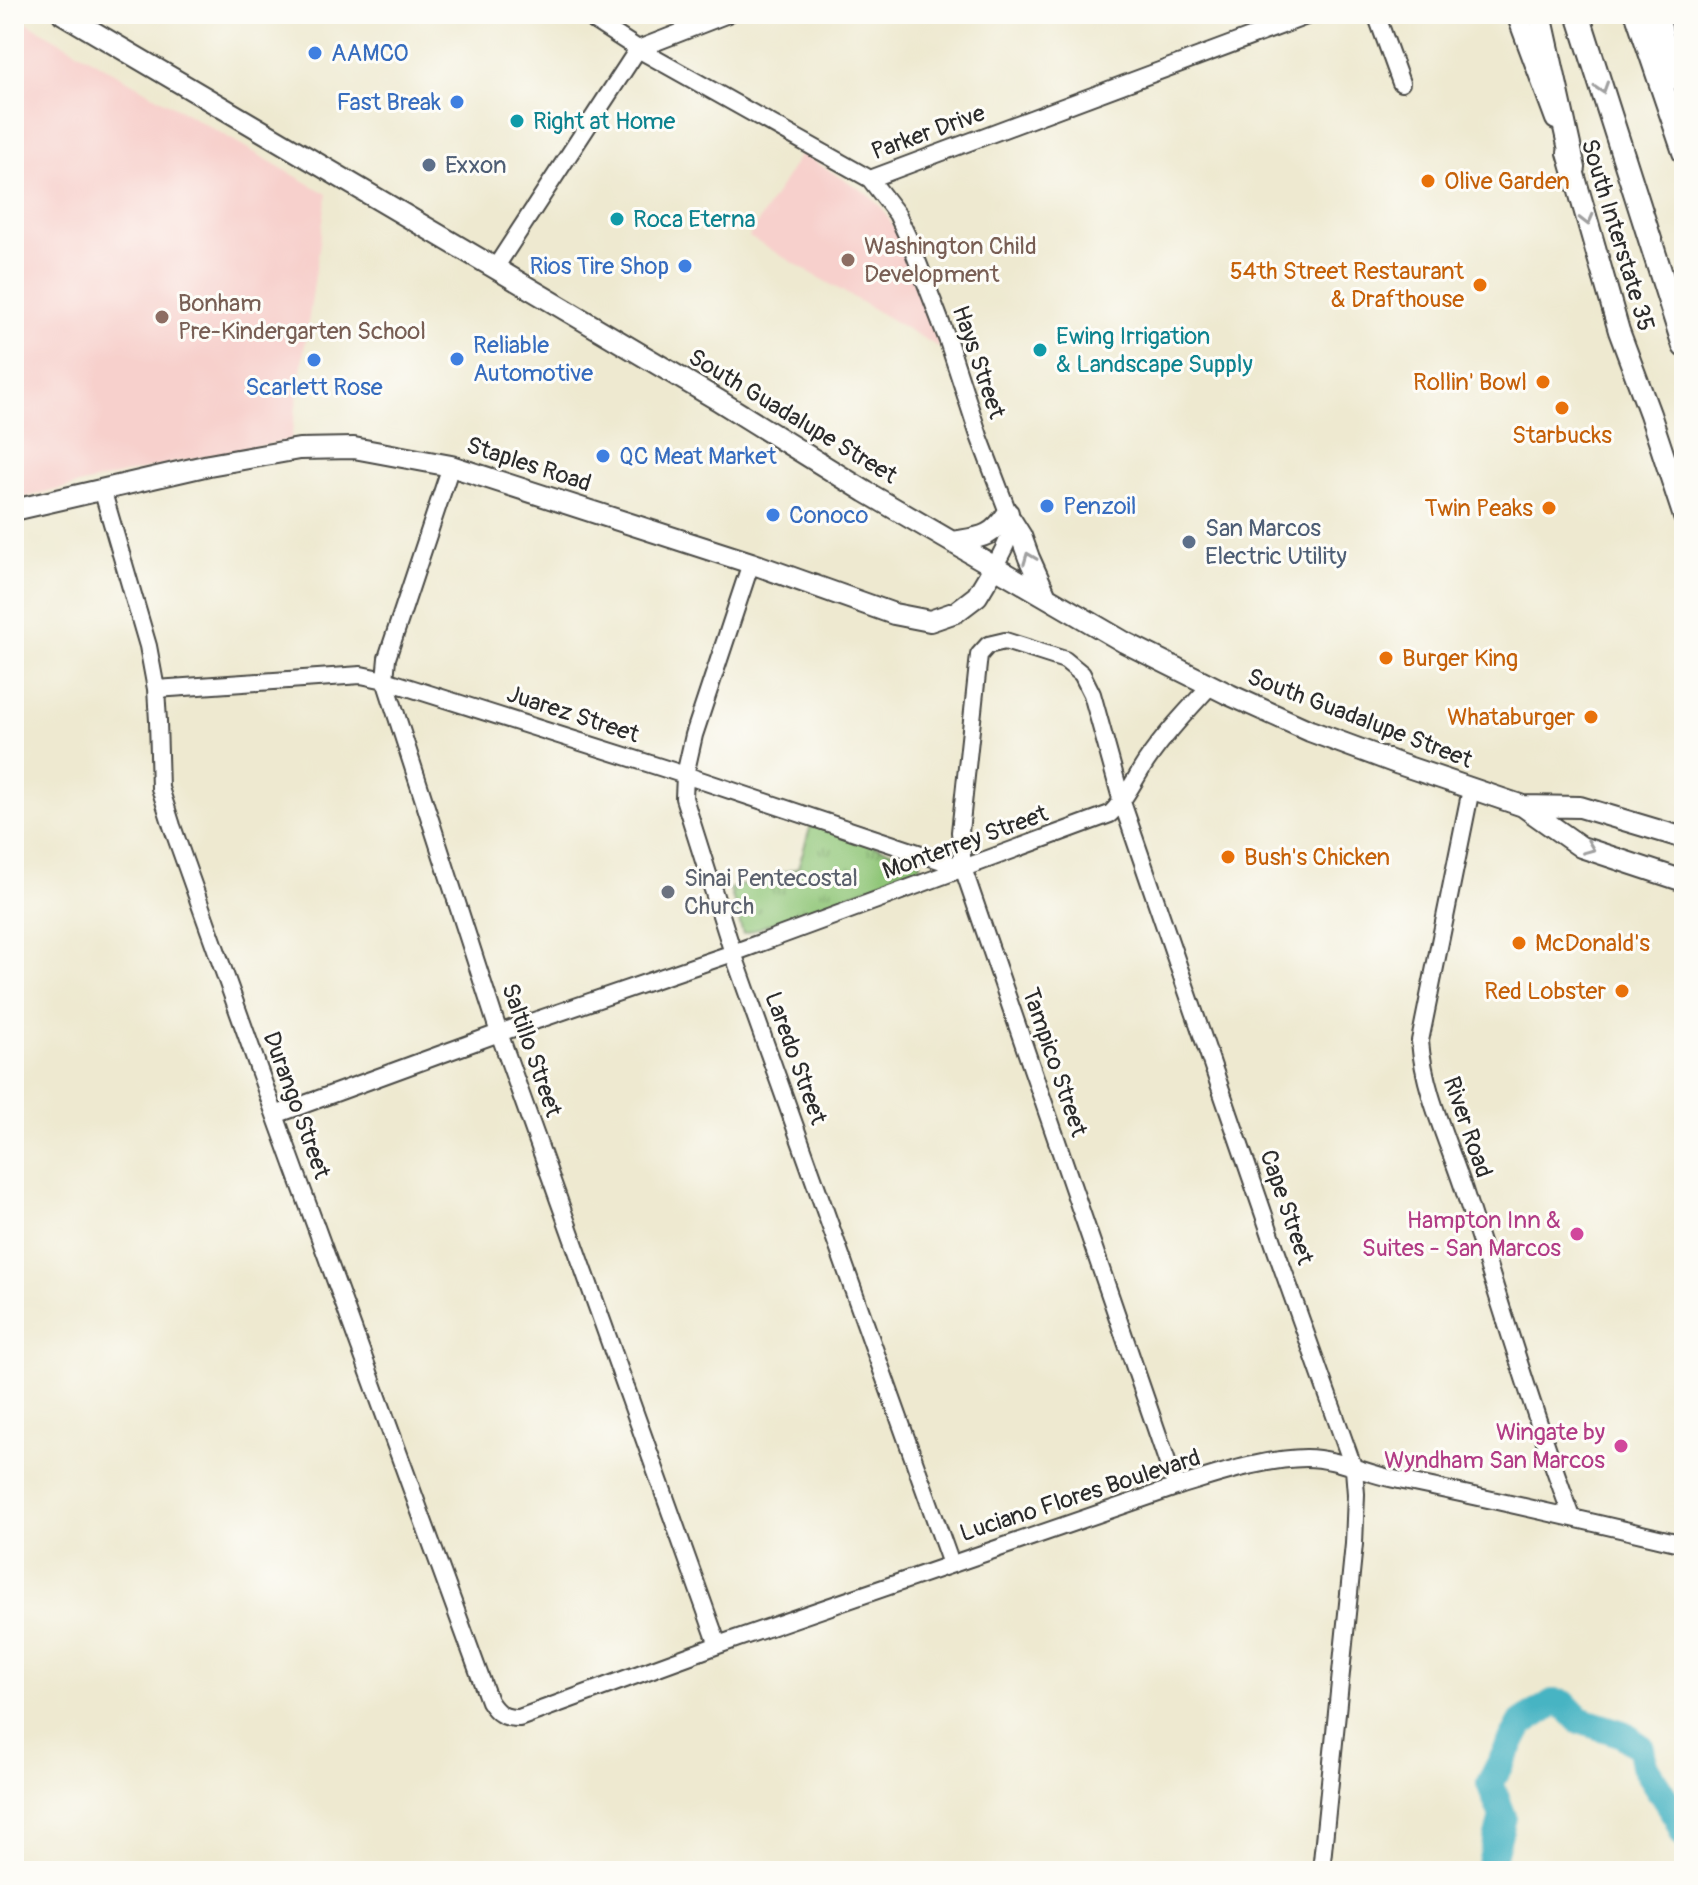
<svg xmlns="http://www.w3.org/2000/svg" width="1698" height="1885" font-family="Pangolin,sans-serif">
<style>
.built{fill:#f7d0cc}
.park{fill:url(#park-tufts);stroke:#5e7852;stroke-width:2}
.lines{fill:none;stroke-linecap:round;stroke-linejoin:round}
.river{stroke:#47b4c3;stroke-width:28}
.minor-casing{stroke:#484844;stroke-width:20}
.major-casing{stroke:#484844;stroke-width:24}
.highway-casing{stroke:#484844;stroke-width:26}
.minor{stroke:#fff;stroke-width:16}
.major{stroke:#fff;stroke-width:20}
.highway{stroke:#fff;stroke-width:22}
.oneway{stroke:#a0a0a0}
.shop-dot{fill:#3f7fe0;stroke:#fdfcf7;stroke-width:3}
.culture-dot{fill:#0f9aa8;stroke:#fdfcf7;stroke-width:3}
.service-dot{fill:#5c6f8a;stroke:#fdfcf7;stroke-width:3}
.food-dot{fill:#e8710a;stroke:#fdfcf7;stroke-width:3}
.education-dot{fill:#8d6e63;stroke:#fdfcf7;stroke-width:3}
.worship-dot{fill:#6b7280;stroke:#fdfcf7;stroke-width:3}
.hotel-dot{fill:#d1479c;stroke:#fdfcf7;stroke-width:3}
.labels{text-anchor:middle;stroke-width:6;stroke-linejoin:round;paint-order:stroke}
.shop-label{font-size:24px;fill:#366cbe;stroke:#fdfcf7;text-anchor:start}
.culture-label{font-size:24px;fill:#0d838f;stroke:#fdfcf7;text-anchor:start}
.street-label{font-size:24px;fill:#2b2b2b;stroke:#fdfcf7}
.service-label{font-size:24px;fill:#4e5e75;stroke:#fdfcf7;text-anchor:start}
.food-label{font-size:24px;fill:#c56008;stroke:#fdfcf7;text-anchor:end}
.education-label{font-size:24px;fill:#785e54;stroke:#fdfcf7;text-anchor:start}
.worship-label{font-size:24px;fill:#5b616d;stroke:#fdfcf7;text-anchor:start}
.hotel-label{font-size:24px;fill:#b23c85;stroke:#fdfcf7;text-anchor:end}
</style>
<defs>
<pattern id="park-tufts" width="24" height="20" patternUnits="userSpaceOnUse" patternTransform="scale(2)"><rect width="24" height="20" fill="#90c678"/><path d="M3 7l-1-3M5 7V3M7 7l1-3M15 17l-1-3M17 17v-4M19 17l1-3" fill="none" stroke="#76a163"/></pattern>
</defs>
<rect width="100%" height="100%" fill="#fdfcf7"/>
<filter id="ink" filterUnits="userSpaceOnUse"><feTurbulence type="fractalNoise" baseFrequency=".0125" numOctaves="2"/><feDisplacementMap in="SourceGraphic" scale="16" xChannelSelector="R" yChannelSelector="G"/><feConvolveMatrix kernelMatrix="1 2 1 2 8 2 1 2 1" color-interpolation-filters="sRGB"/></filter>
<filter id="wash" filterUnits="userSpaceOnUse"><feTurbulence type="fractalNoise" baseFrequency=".006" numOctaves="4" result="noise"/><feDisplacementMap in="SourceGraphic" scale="32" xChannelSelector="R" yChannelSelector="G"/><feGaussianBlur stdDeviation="1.8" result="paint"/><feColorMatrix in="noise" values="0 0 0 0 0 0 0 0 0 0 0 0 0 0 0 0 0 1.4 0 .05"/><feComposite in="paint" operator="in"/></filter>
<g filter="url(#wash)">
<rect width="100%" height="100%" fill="#eee9d0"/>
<path class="built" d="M14 15 327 194 291 440 172 463 14 500Z
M801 153 868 194 883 209 898 235 940 348 749 237Z"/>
<path class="park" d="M811 825 921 861 919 869 743 934 730 889 798 868Z"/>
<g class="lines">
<path class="river" d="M1489 1871 1503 1817 1490 1783 1521 1724 1553 1703 1564 1704 1579 1720 1623 1734 1641 1748 1644 1766 1677 1817 1684 1834"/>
</g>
</g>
<g filter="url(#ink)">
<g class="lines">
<defs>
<path id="minor" d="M584 14 638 49 870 179 897 214 910 242 948 341 979 436 1011 520C1012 538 1002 551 995 566
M1376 14 1401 83
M870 179 1312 14
M495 268 638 49 728 14
M451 466 387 658 385 680 499 1033 718 1645
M102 489 148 646 156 689 158 721 160 788 172 826 275 1115 489 1701C497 1714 504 1718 519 1718L718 1645 1176 1487C1219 1474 1260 1459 1306 1458 1336 1458 1364 1473 1394 1479 1491 1499 1587 1521 1684 1544
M751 563 694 735 685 775 684 798 733 953 951 1564
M156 689 361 675 385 680 685 775 963 868
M1471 789 1420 1041C1424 1093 1449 1143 1465 1193 1500 1301 1532 1410 1572 1517
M275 1115 499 1033 733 953 1110 814C1126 799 1134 780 1146 762 1164 735 1188 710 1210 686
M1176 1487 963 868 960 832 979 655 988 645 1005 641 1065 660 1082 674 1092 694 1122 802 1277 1253 1354 1469 1356 1494 1354 1544 1321 1871"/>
<path id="major" d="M63 14 495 268 718 400 866 492 1124 642 1230 695 1310 731 1399 764 1523 806 1581 847 1684 881
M1517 14 1556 119
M1568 153 1619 331 1650 414 1684 517
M14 510 209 465 299 449 354 448 451 466 751 563 894 614 930 621 956 612 977 596 995 566
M1011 520 1021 536 1029 558 1046 596
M953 542C982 537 991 538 1008 513
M1523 806 1580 807 1684 838"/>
<path id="highway" d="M1540 14 1574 168
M1578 14 1684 346
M1637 14 1684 152
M1657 14 1671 78"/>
</defs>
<use href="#minor" class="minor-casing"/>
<use href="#major" class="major-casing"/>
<use href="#highway" class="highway-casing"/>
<use href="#minor" class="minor"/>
<use href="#major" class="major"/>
<use href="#highway" class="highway"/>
</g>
<defs><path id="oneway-chevron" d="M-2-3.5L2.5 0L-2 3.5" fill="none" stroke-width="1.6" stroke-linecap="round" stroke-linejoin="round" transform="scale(2)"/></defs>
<g class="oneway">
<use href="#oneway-chevron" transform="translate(1602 88) rotate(72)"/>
<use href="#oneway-chevron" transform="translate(1587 220) rotate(76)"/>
<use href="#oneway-chevron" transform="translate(1029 558) rotate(-111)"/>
<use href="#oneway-chevron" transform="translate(1589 848) rotate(22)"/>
</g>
</g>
<g class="shop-dot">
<circle cx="315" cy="53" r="8"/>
<circle cx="457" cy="102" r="8"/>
<circle cx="685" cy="266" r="8"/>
<circle cx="457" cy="359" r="8"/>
<circle cx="314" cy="360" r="8"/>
<circle cx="603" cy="456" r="8"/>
<circle cx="1047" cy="506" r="8"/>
<circle cx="773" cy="515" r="8"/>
</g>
<g class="culture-dot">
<circle cx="517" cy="121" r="8"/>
<circle cx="617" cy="219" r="8"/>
<circle cx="1040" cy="350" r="8"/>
</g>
<g class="service-dot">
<circle cx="429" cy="165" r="8"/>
<circle cx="1189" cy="542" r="8"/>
</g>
<g class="food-dot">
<circle cx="1428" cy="181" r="8"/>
<circle cx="1480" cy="285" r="8"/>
<circle cx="1543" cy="382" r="8"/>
<circle cx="1562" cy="408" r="8"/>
<circle cx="1549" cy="508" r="8"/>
<circle cx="1386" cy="658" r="8"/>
<circle cx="1591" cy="717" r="8"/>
<circle cx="1228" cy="857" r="8"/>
<circle cx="1519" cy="943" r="8"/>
<circle cx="1622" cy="991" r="8"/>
</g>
<g class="education-dot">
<circle cx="848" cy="260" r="8"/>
<circle cx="162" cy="317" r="8"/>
</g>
<circle class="worship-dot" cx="668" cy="892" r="8"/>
<g class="hotel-dot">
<circle cx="1577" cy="1234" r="8"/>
<circle cx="1621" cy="1446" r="8"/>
</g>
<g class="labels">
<g class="shop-label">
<text x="331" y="61">AAMCO</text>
<text x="441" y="110" text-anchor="end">Fast Break</text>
<text x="669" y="274" text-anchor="end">Rios Tire Shop</text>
<text x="473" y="353">Reliable<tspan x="473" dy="28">Automotive</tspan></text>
<text x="314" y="395" text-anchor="middle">Scarlett Rose</text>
<text x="619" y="464">QC Meat Market</text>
<text x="1063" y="514">Penzoil</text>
<text x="789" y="523">Conoco</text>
</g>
<g class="culture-label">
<text x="533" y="129">Right at Home</text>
<text x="633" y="227">Roca Eterna</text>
<text x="1056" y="344">Ewing Irrigation<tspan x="1056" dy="28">&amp; Landscape Supply</tspan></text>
</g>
<g class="street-label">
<text transform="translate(928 132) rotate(-20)" y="8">Parker Drive</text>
<text transform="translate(1618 235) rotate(73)" y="8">South Interstate 35</text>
<text transform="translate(979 362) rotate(71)" y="8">Hays Street</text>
<text transform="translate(793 416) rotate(31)" y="8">South Guadalupe Street</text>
<text transform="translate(529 464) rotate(18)" y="8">Staples Road</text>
<text transform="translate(573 714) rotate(18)" y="8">Juarez Street</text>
<text transform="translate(1360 718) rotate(21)" y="8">South Guadalupe Street</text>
<text transform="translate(965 842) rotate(-20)" y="8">Monterrey Street</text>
<text transform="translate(532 1050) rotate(71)" y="8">Saltillo Street</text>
<text transform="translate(796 1058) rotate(70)" y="8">Laredo Street</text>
<text transform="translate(1055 1062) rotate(71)" y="8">Tampico Street</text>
<text transform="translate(297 1105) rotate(70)" y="8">Durango Street</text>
<text transform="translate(1468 1127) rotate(71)" y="8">River Road</text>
<text transform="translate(1287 1207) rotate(71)" y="8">Cape Street</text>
<text transform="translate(1080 1495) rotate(-18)" y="8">Luciano Flores Boulevard</text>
</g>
<g class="service-label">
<text x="445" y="173">Exxon</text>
<text x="1205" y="536">San Marcos<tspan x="1205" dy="28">Electric Utility</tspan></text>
</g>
<g class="food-label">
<text x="1444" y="189" text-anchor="start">Olive Garden</text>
<text x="1464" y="279">54th Street Restaurant<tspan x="1464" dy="28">&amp; Drafthouse</tspan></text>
<text x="1527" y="390">Rollin' Bowl</text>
<text x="1562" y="443" text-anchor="middle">Starbucks</text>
<text x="1533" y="516">Twin Peaks</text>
<text x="1402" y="666" text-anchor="start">Burger King</text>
<text x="1575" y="725">Whataburger</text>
<text x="1244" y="865" text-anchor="start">Bush's Chicken</text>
<text x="1535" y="951" text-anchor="start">McDonald's</text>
<text x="1606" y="999">Red Lobster</text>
</g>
<g class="education-label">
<text x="864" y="254">Washington Child<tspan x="864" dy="28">Development</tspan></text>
<text x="178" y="311">Bonham<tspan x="178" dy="28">Pre-Kindergarten School</tspan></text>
</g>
<g class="worship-label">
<text x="684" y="886">Sinai Pentecostal<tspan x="684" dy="28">Church</tspan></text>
</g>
<g class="hotel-label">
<text x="1561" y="1228">Hampton Inn &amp;<tspan x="1561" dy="28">Suites - San Marcos</tspan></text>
<text x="1605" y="1440">Wingate by<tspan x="1605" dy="28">Wyndham San Marcos</tspan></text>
</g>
</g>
<rect width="1698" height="1885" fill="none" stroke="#fdfcf7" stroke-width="48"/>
</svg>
